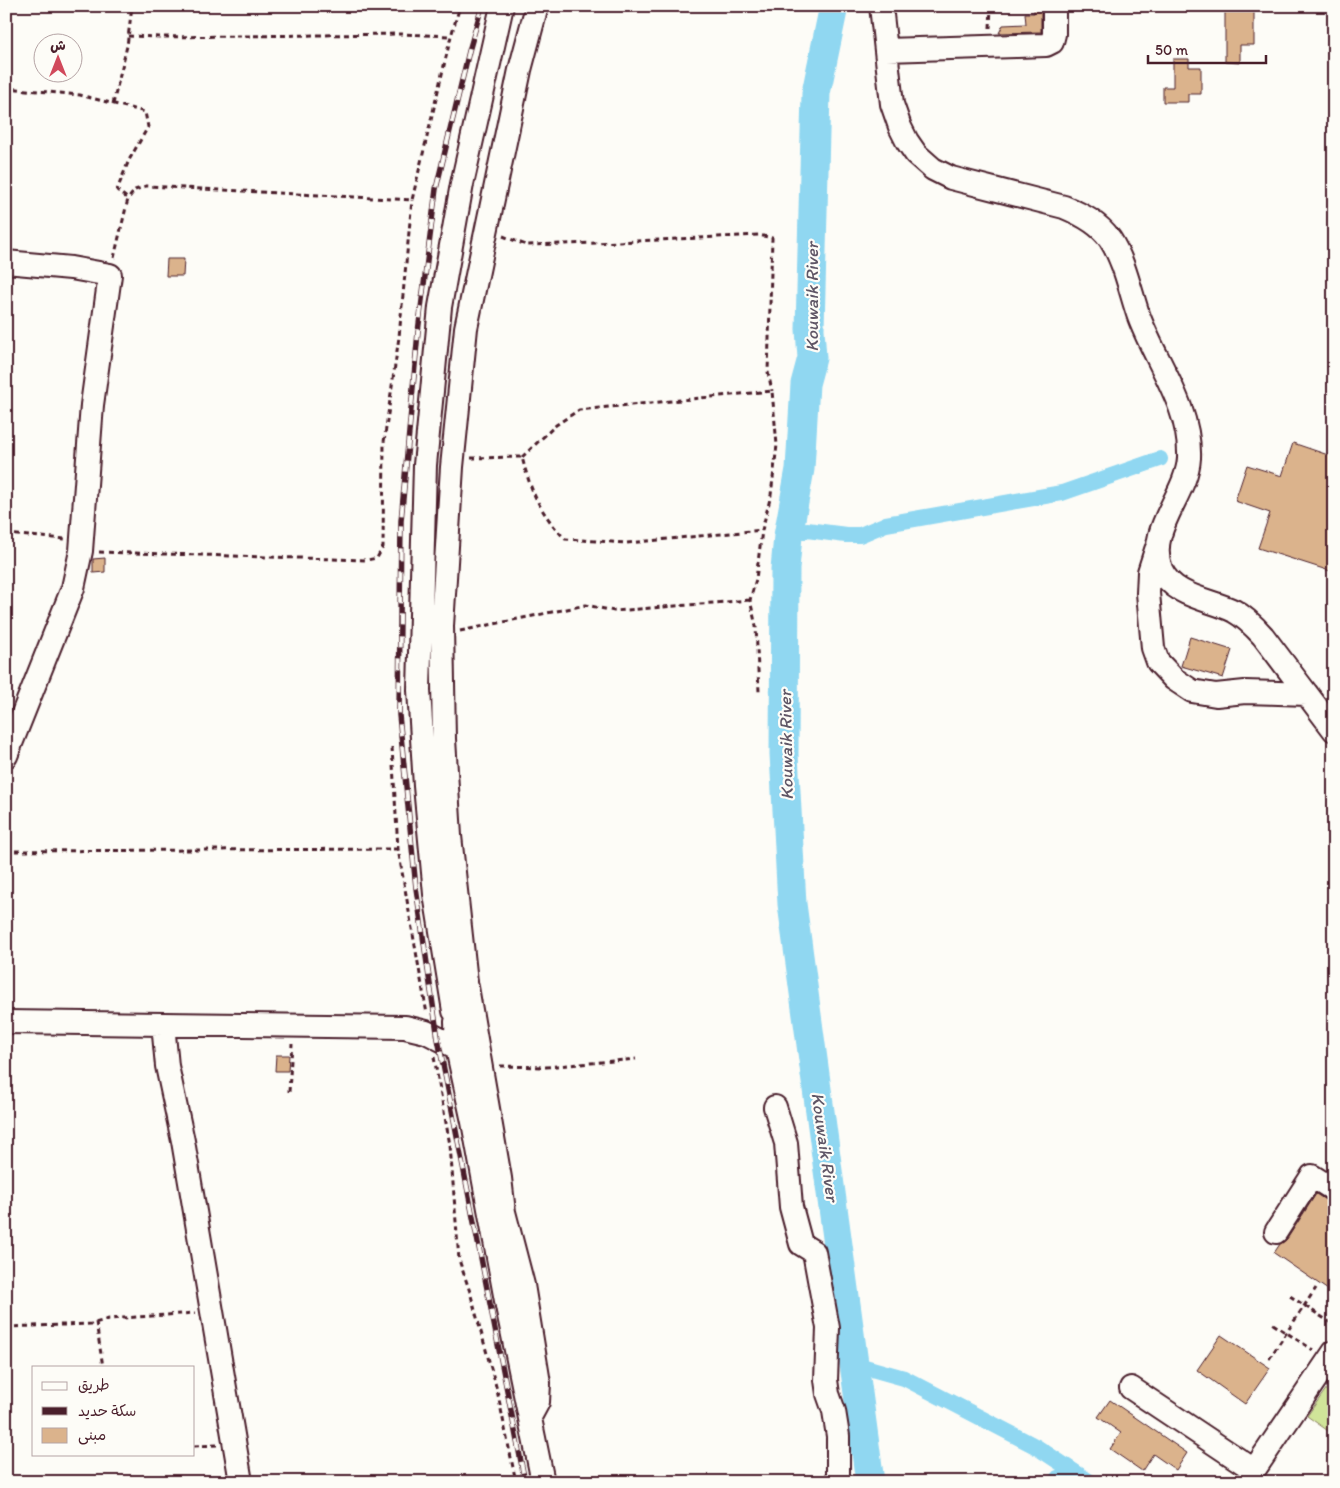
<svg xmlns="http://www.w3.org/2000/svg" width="1340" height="1488" font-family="Itim,'Playpen Sans Arabic',sans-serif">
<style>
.green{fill:#d0e499;stroke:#8d8262}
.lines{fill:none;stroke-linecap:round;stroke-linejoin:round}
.canal{stroke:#90d7f1;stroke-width:16}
.river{stroke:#90d7f1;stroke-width:29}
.building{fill:#dbb38c;stroke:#4a1f2b}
.minor-casing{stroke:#4a1f2b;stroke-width:26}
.path{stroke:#4a1f2b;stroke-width:3;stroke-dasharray:5 4;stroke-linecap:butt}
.minor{stroke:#fdfcf7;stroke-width:22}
.rail-casing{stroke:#4a1f2b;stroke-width:5.5}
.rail{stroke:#fdfcf7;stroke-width:4;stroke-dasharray:11;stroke-linecap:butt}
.labels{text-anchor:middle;stroke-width:4.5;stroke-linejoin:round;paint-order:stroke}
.water-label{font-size:18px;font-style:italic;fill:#5f5666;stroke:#fdfcf7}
</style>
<rect width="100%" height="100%" fill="#fdfcf7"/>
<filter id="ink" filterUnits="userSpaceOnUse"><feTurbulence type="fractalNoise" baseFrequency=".02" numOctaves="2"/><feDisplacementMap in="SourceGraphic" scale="10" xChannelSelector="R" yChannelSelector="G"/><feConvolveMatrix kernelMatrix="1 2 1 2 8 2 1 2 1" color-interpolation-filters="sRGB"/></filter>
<g filter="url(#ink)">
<path class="green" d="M1334 1378V1435L1307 1416Z"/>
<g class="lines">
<path class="canal" d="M788 536 807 530 846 535H860L886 524 1062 493 1160 459
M854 1364 904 1378 1035 1446 1090 1482
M1055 1482 1058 1478 1064 1482"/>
<path class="river" d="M834 6 816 93 810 329 812 358 805 384 800 469 788 536 785 569 784 754 792 904 870 1482"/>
</g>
<path class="building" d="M1034 6H1041V32L999 33 1003 25 1026 24 1025 13H1034Z
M1225 6H1254V45H1240V63L1225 62Z
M1173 59H1189V67H1201V94H1188V102H1163V87H1173Z
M167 259H184L183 276H166Z
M1293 443 1334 457V559L1330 571 1258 548 1270 513 1235 501 1247 465 1282 476Z
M105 558V572L93 573V559Z
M1190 637 1232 650 1223 678 1181 666Z
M276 1055H289L288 1071H275Z
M1316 1194 1327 1201 1334 1203V1282L1328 1290 1274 1253 1280 1244 1287 1239Z
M1221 1335 1270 1368 1245 1404 1197 1370Z
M1110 1400 1187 1453 1176 1470 1153 1454 1142 1471 1110 1449 1121 1433 1098 1417Z"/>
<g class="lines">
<defs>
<path id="minor" d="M881 6 892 104 900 127 907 141 916 154 933 169 951 178 1064 207C1081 214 1099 223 1110 239 1125 262 1130 291 1139 317 1156 363 1191 407 1189 458 1187 495 1146 530 1161 569 1173 597 1210 599 1234 611 1245 617 1254 626 1263 636L1334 730
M886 50 1046 45 1052 42 1054 34V6
M6 262 71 268 110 275 92 405 81 551 73 588 6 756
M1156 550 1149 572 1148 593 1153 648 1158 662 1174 679 1192 691 1216 695 1245 692 1307 694
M467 987 500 1178 504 1212 500 1222
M454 1011 435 894 425 786 419 690 425 465 440 307 462 184 502 6
M6 1022 405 1027 426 1032 457 1048 456 1022 466 982 450 836 444 739 442 626 452 467 466 328 520 70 537 6
M163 1024 167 1066 183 1141 241 1482
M457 1048 473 1122 507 1306 543 1482
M775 1107 786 1143 791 1207 801 1244 814 1252 828 1328 826 1380 828 1394 834 1411 838 1436V1482
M504 1212 523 1285 539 1383 538 1402 531 1415
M1276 1232 1312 1176 1334 1190
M1131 1388 1254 1470
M1246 1482 1334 1352"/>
</defs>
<use href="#minor" class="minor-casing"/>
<path class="path" d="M990 28 991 6
M128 36 163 37 400 34 451 36
M6 88 80 95 145 112 148 127 129 160 117 190 128 199
M113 104 127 46 132 6
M503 236 526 245 597 243 759 235 772 238 768 372 772 391
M114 258 128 199 135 190 146 186 412 200 451 36 460 6
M522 457 556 425 579 410 772 391 777 445 771 495 762 530 756 579 750 600 756 626 759 692
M471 458 522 457C531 493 540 512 565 539L627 543 762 530
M6 534 65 539
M99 552 367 560 377 558 383 547 384 442 399 337 412 200
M460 631 586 605 614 611 750 600
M392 747 398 849 427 1014
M6 851 398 849
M434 1057 450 1145 459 1260 470 1292 497 1390 516 1482
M500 1066 546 1067 636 1059
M289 1092 292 1044
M1290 1296 1334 1325
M96 1322 103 1367
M1273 1324 1313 1350
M6 1327 91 1324 109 1319 195 1313
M1269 1359 1316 1288
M194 1446 218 1445"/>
<use href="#minor" class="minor"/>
<defs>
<path id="rail" d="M482 6 469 51 436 189 418 332 401 521 399 715 416 888 438 1039 525 1482"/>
</defs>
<use href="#rail" class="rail-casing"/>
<use href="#rail" class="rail"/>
</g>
</g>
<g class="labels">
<g class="water-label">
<text transform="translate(812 297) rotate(-90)" y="6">Kouwaik River</text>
<text transform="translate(786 745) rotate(-91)" y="6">Kouwaik River</text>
<text transform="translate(825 1147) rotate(82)" y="6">Kouwaik River</text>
</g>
</g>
<rect width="1340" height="1488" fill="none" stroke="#fdfcf7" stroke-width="25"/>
<rect x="12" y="12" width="1315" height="1463" fill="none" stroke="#4a1f2b" stroke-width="2" filter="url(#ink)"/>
<rect x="32" y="1366" width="162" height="90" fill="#fdfcf7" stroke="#b5a4a5"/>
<rect x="42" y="1382" width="25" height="8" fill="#fdfcf7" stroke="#b5a4a5"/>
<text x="78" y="1390" font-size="15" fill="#4a1f2b">طريق</text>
<rect x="42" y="1407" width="25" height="8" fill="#4a1f2b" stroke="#b5a4a5"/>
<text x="78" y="1416" font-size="15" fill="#4a1f2b">سكة حديد</text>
<rect x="42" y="1428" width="25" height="15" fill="#dbb38c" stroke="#b5a4a5"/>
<text x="78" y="1440" font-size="15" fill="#4a1f2b">مبنى</text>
<g transform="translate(58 58)"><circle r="24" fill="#fdfcf7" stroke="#b5a4a5"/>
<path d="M0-4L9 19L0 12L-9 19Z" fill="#d1495b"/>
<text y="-8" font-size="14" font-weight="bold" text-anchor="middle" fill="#4a1f2b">ش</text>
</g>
<path d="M1148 55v8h118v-8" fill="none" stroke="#4a1f2b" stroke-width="2.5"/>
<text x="1155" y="55" font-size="15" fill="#4a1f2b" stroke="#fdfcf7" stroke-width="4" paint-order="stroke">50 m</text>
</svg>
